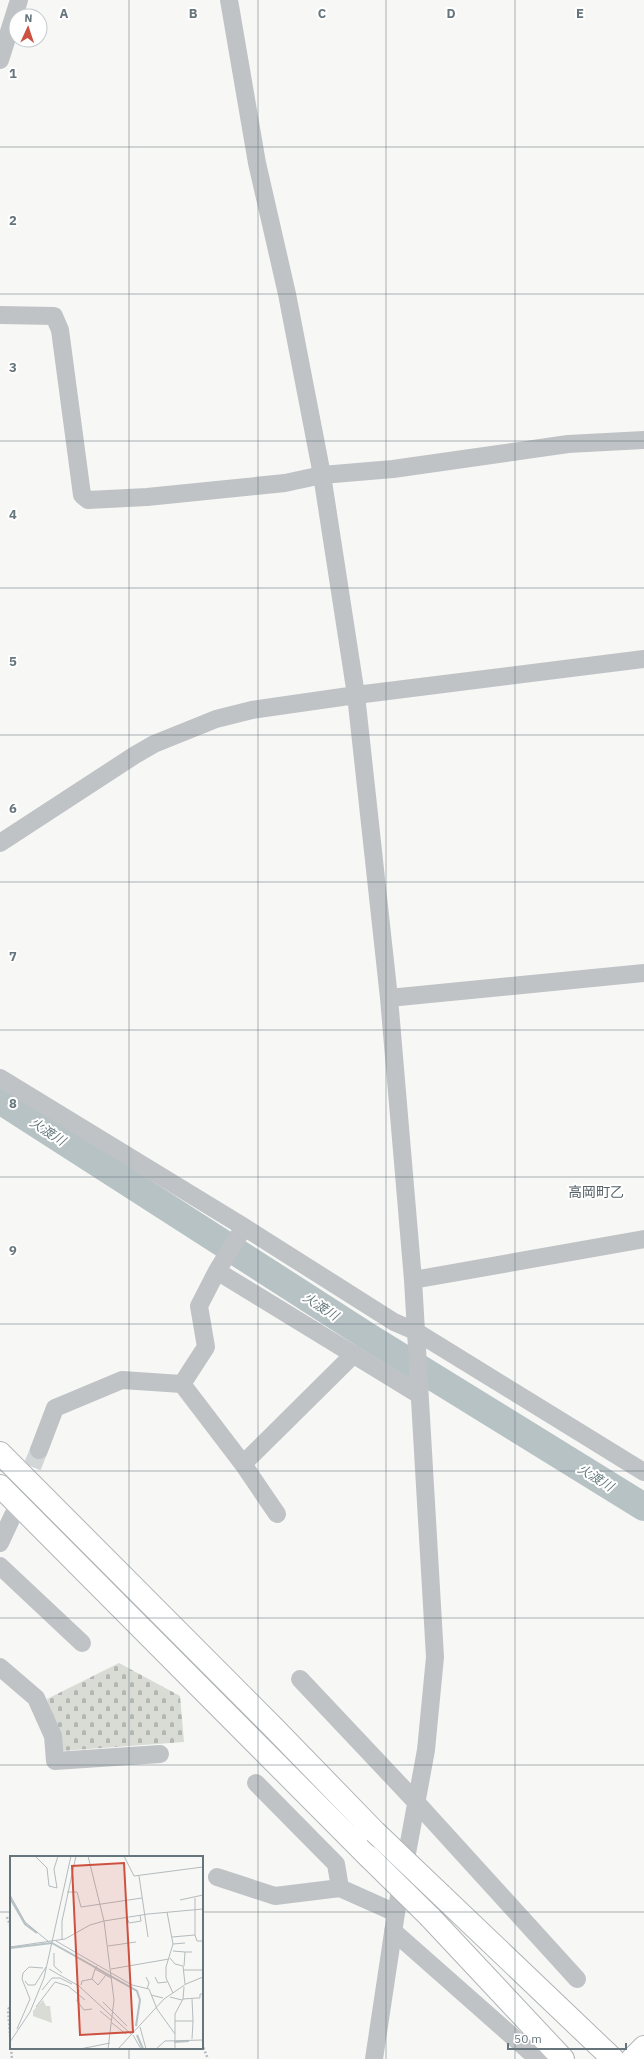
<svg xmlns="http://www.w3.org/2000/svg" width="644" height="2059" font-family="'IBM Plex Sans','Noto Sans JP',sans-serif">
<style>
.cemetery{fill:url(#cemetery-stones)}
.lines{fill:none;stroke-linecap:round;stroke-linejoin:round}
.river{stroke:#b7c2c5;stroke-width:28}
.minor-tunnel{stroke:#d3d6d7;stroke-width:18;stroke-dasharray:18 9;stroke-linecap:butt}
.highway-casing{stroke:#b1b5b7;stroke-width:24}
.path{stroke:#b9bcbe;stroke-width:2.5;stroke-dasharray:2 2;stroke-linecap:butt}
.minor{stroke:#bfc3c6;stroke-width:18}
.highway{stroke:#fff;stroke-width:22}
.highway-bridge-casing{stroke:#b1b5b7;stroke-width:24;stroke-linecap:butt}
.highway-bridge{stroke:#fff;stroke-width:22}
.grid{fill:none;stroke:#66757c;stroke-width:1;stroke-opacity:0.55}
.labels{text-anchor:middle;stroke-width:4;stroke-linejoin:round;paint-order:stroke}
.water-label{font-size:13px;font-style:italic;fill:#677a7e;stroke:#fff}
.quarter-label{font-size:14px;fill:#576368;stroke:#fff}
.inset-river{fill:none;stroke:#b7c2c5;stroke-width:2}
.inset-road{fill:none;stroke:#b4bbbe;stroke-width:1}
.view{fill:#cd5140;fill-opacity:0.15;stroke:#cd5140;stroke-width:2}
.inset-edge{fill:none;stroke:#66757c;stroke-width:2}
.grid-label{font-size:13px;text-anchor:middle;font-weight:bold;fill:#66757c;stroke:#fff;stroke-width:4;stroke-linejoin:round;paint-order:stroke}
</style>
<defs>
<pattern id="cemetery-stones" width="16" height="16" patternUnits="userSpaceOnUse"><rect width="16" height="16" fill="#d8dcd5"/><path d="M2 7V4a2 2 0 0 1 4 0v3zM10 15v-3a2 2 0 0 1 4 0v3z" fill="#b3b7b2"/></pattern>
</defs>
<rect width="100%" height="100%" fill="#f7f7f5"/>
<path class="cemetery" d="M119 1663 180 1696 184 1742 61 1751 47 1699Z"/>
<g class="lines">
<path class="river" d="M0 1100 367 1336 644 1507"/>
<path class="minor-tunnel" d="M22 1492 39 1450"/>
<defs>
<path id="highway" d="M0 1453 274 1728 375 1832
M0 1486 369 1857
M441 1895 613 2059
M430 1917 563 2059
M632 2059 644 2047"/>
</defs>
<use href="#highway" class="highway-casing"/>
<path class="path" d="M7 1917 11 1928
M11 2004 8 2010 11 2047
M202 2044 208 2059
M11 2048 12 2059"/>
<path class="minor" d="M229 0 257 163 287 294 322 475 356 695 389 998 413 1280 435 1657 426 1750 396 1913 374 2059
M0 60 19 0
M0 315 54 316 60 330 82 495 88 500 147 497 285 483 322 475 393 469 568 444 644 440
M0 843 135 755 154 744 216 719 252 710 356 695 644 659
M389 998 644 973
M0 1078 244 1227 394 1322 415 1331 644 1472
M244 1227 217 1271 418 1394
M217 1271 199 1306 206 1347 182 1384 243 1464 354 1354
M413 1280 644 1239
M39 1450 55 1408 122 1380 182 1384
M243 1464 277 1514
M0 1543 13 1515
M0 1566 82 1643
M0 1667 36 1698 53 1736 55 1761 160 1754
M300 1679 416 1802 577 1979
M256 1783 336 1864 340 1888 396 1913
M217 1877 275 1896 340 1888
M393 1931 538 2059"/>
<use href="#highway" class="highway"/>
<defs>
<path id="highway-bridge" d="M375 1832 441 1895
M369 1857 430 1917"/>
</defs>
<use href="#highway-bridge" class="highway-bridge-casing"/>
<use href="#highway-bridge" class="highway-bridge"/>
</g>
<path class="grid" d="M129 0V1857M258 0V2059M386 0V2059M515 0V2059M0 147H644M0 294H644M0 441H644M0 588H644M0 735H644M0 882H644M0 1030H644M0 1177H644M0 1324H644M0 1471H644M0 1618H644M0 1765H644M0 1912H11M202 1912H644M129 2048V2059"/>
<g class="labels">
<g class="water-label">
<text transform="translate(48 1131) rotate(33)" y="5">火渡川</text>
<text transform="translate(321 1306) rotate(33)" y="5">火渡川</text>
<text transform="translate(596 1477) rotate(32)" y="5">火渡川</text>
</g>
<g class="quarter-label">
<text x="596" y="1197">高岡町乙</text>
</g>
</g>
<g transform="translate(10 1856)">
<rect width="193" height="193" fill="#f7f7f5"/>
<path d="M33 144 36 150H40L42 167 23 160V155Z" fill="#d8dcd5"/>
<path class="inset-river" d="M0 42 15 68 27 77M42 87 127 135 130 144 126 170M0 92 42 87M127 179 133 193M164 186 179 185"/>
<path class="inset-road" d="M25 0 37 12 39 30 47 32 44 13 48 0M78 0 94 65 104 144 98 193M114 0 124 20 193 11M129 20 138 81M57 36H67L71 51 132 42M0 39 15 66 39 86M185 42V79L187 85H193M170 44 193 39M157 56 163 88 156 111V122L163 137M117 61 119 67 131 65 130 59M162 81 185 79M52 84V65L66 0M46 85 122 129 139 133 147 153 165 178M163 88 175 87M98 90 126 86M0 91 55 83 80 69 94 65 138 58 193 53M163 95 175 96M44 97V110L52 117M160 102 165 108 173 110 175 128M87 110 85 113 101 122M174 110 175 96H182M39 113 69 130 122 179M85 113 82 123 88 129 96 119M101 113 159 103M174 114H193M136 121 139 127 137 133M145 121 148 127 157 126M15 125 18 129H25L36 111M71 129 72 125 82 123M32 134 42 122H50L62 128M69 134 67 145 74 154 82 153M141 139 153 142M160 141 172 144M173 143 187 142H190V138H193M182 143 183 165M93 146 117 170M26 151 45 126 58 130 75 144M90 155 102 165M165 165H183L182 183M102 167 116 178M130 171 136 193M7 173 20 143 12 123 13 117 19 111 33 112M123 179 131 193M0 186 20 156 34 122 61 0M70 193 100 187M108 193 154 143 176 128 193 121M146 193 155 185 193 184M165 193V158L173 143 174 131"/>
<path class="view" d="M114 7 123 176 70 179 62 10Z"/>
<rect width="193" height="193" class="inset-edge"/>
</g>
<g class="grid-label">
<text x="64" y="18">A</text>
<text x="193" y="18">B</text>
<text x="322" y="18">C</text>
<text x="451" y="18">D</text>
<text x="580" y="18">E</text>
<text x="13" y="78">1</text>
<text x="13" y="225">2</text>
<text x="13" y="372">3</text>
<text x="13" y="519">4</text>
<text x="13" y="666">5</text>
<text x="13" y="813">6</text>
<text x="13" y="961">7</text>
<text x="13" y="1108">8</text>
<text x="13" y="1255">9</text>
</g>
<g transform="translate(28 28) rotate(3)"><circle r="19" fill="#ffffff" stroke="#c2c8cb"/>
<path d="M0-3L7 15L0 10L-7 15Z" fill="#cd5140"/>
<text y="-6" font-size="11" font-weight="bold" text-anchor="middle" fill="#66757c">N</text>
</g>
<path d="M508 2043v6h118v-6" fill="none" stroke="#66757c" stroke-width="2"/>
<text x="514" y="2043" font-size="12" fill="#66757c" stroke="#ffffff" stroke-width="3" paint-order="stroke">50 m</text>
</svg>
